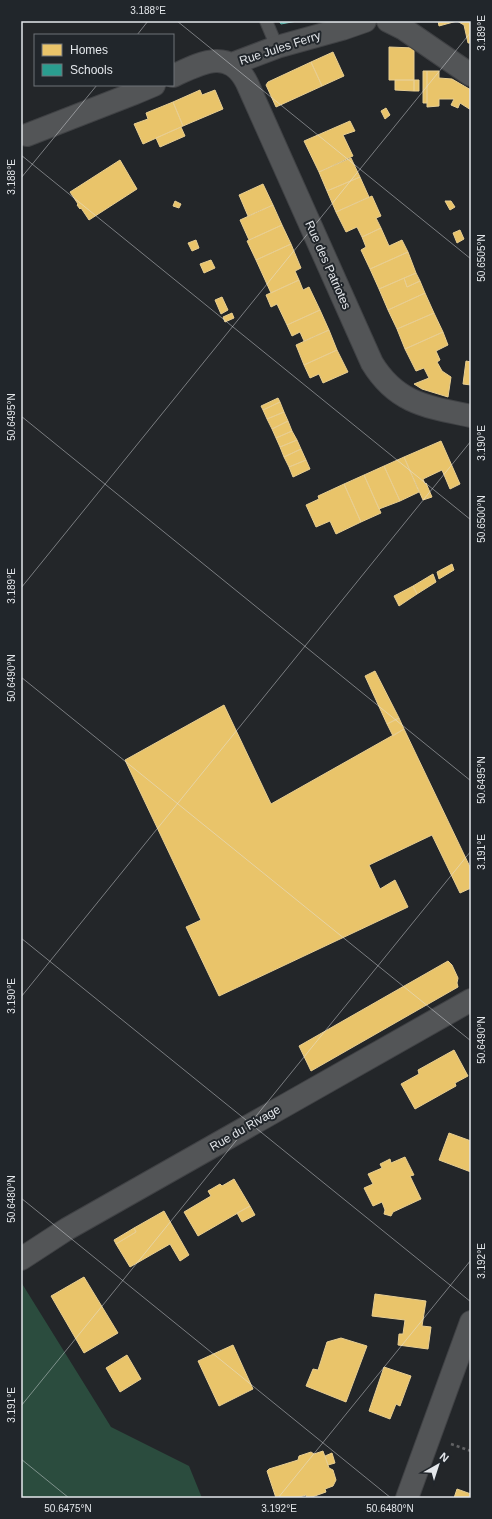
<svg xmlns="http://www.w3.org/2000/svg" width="492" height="1519" font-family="Helvetica,sans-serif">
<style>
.green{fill:#2b4c3e}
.homes{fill:#e9c46a;stroke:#e8ce91}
.schools{fill:#2a9d8f;stroke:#62b3ab}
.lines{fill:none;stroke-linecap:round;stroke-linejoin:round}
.lane-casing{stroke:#404245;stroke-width:14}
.street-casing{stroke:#404245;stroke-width:24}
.secondary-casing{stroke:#404245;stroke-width:24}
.path{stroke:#616264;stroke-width:2.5;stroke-dasharray:3 3;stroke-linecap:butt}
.lane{stroke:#535557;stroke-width:12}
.street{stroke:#535557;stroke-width:22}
.secondary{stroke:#535557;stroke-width:22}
.ticks{fill:none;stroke:#e4e7eb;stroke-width:1;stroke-opacity:0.45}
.labels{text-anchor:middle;stroke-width:4;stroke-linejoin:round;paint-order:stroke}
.street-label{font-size:12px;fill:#e4e7eb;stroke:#21262b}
.neatline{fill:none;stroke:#e4e7eb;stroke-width:1.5}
.ticks-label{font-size:10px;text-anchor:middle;fill:#e4e7eb}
</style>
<rect width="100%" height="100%" fill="#232629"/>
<path class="green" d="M21 1282 111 1427 189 1466 202 1498H21Z"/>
<path class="homes" d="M438 21H471V43H468L464 25 457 21 439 26Z
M389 47 414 48V80H389Z
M333 52 344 76 322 86 311 62Z
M311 62 322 86 276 107 266 85 268 82Z
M423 71H427V103H423Z
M427 71H439V78L452 79 471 90V110L460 103 458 108 451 105 454 99H439V106L427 107Z
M395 80H414V91L395 90Z
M414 80H419V91H414Z
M200 90 202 95 215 90 223 109 183 126 173 102Z
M173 102 183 126 143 144 134 124 148 119 146 113Z
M386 108 390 115 385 119 381 111Z
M350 121 355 131 343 135 353 156 319 172 304 141Z
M181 127 185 136 160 147 156 138Z
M351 158 360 177 327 191 319 172Z
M120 160 137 189 89 220 81 208 80 209 77 205 78 204 70 192Z
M360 177 369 197 336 212 327 191Z
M263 184 273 205 248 216 239 195Z
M372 196 381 216 376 218 381 228 362 237 357 227 346 232 336 212Z
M175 201 181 204 179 208 173 206Z
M445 201H451L455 207 450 210Z
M273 205 282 225 249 240 240 220Z
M282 225 291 244 256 260 247 241Z
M381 228 389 246 402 240 408 252 370 269 361 250 366 247 362 237Z
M460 230 464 239 457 243 453 233Z
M196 240 199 248 192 251 188 243Z
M291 244 301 268 295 271 299 280 271 293 256 260Z
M408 252 416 273 379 289 370 269Z
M211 260 215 268 204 273 200 264Z
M416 273 420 281 407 287 404 278Z
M404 278 407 287 420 281 425 293 388 310 379 289Z
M299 280 303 290 309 287 320 310 287 325 277 304 271 307 266 295Z
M425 293 434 313 397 329 388 310Z
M222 297 228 310 221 314 215 300Z
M320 310 329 330 304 341 300 332 292 336 287 325Z
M232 313 234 318 225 322 223 317Z
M434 313 443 332 405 349 397 329Z
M329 330 337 350 304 365 296 345Z
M443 332 448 345 436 351 440 360 437 362 442 371 451 377 448 397 422 389 414 384 429 378 424 368 416 371 405 349Z
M337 350 348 372 323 383 319 374 310 378 304 365Z
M466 361 471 362V385L463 384Z
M278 398 280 402 263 410 261 406Z
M280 402 284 412 267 419 263 410Z
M284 412 288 421 272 429 267 419Z
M288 421 292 431 276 438 272 429Z
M292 431 297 440 280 447 276 438Z
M297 440 301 449 284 457 280 447Z
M441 441 460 484 450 489 442 470 423 479 425 484 426 483 432 497 423 500 404 457Z
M301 449 306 460 289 467 284 457Z
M404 457 419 492 400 501 384 466Z
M306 460 310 469 293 477 289 467Z
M384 466 400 501 379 509 364 475Z
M364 475 381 513 361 522 344 484Z
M344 484 361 522 336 534 330 521 316 527 306 505 319 499 318 496Z
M452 564 454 570 439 579 437 572Z
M433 574 436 582 417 594 413 586Z
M413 586 417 594 399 606 394 596Z
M375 671 399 718 387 724 365 676Z
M224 705 271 804 404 729 471 869V888L460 893 432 835 369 865 380 889 395 880 408 907 219 996 186 927 201 920 125 760Z
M399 718 404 729 393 736 387 724Z
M448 961 452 965 458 978 457 983 458 987 311 1071 299 1046Z
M454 1050 468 1076 455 1083 456 1086 415 1109 401 1084 419 1074 418 1070Z
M449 1133 471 1141V1172L439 1160Z
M405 1157 414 1175 410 1176 421 1199 393 1212 391 1216 384 1214 385 1210 382 1202 373 1206 364 1188 373 1184 368 1174 382 1168 380 1164 390 1159 391 1163Z
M234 1179 250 1206 198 1236 184 1212 211 1196 208 1191 220 1184 222 1186Z
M250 1206 255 1215 242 1222 237 1213Z
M164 1211 189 1255 180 1261 170 1244 130 1267 116 1244 136 1232 134 1228Z
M134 1228 136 1232 116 1244 114 1240Z
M84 1277 118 1333 84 1353 51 1296Z
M375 1294 426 1301 422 1326 431 1327 428 1349 398 1345 399 1334H403L405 1320 372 1316Z
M341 1338 367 1346 346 1402 306 1386 313 1369 318 1370 327 1342Z
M233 1345 253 1389 219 1406 198 1361Z
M127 1355 141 1379 120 1392 106 1368Z
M384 1367 411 1376 400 1406 396 1404 390 1419 369 1411Z
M323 1451 329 1468 333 1470 336 1480 333 1486 325 1489 326 1492 309 1498H307L306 1495 296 1498H276L267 1471 269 1469 298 1460 299 1456 311 1452 314 1454Z
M332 1453 335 1463 328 1465 325 1456Z
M457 1489 471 1494V1498H454Z"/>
<path class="schools" d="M279 21H297L281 24Z"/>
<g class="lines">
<defs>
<path id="lane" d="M266 21 277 47"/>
<path id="street" d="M388 21 404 29 471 75
M232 64 277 47 342 29 365 21
M173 76C201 63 229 47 247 83L372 363C397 404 428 407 471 416
M27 135 135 93 154 85
M21 1259 67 1229 471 1000"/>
<path id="secondary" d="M407 1498 471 1322"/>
</defs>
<use href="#lane" class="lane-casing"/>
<use href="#street" class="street-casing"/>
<use href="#secondary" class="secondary-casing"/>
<path class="path" d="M451 1444 471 1451"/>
<use href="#lane" class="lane"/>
<use href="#street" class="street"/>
<use href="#secondary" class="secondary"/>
</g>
<path class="ticks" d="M177 21 471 259M137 35 148 21M21 155 471 520M21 178 97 85M21 416 471 781M21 588 471 32M21 677 471 1041M21 938 471 1302M21 997 471 441M21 1198 391 1498M21 1406 471 851M21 1459 69 1498M278 1498 471 1260"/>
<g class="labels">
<g class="street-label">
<text transform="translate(280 48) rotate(-18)" y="4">Rue Jules Ferry</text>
<text transform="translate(328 265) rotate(66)" y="4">Rue des Patriotes</text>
<text transform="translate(245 1128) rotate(-30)" y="4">Rue du Rivage</text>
</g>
</g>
<rect width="492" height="1519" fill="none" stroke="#21262b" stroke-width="44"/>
<rect x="34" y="34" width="140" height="52" fill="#21262b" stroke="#6f7378"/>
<rect x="42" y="44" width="20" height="12" fill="#e9c46a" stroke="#6f7378"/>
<text x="70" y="54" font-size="12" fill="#e4e7eb">Homes</text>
<rect x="42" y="64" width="20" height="12" fill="#2a9d8f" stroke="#6f7378"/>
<text x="70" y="74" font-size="12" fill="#e4e7eb">Schools</text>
<g transform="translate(438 1465) rotate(39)" stroke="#21262b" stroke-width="3" paint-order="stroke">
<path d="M0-3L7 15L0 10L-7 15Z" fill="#e4e7eb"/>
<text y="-6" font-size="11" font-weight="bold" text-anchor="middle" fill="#e4e7eb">N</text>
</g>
<rect x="22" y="22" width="448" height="1475" class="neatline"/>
<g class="ticks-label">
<text x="148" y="14">3.188°E</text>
<text transform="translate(481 33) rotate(-90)" y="4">3.189°E</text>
<text transform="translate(11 177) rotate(-90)" y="4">3.188°E</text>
<text transform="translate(481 258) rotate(-90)" y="4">50.6505°N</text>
<text transform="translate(11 417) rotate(-90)" y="4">50.6495°N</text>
<text transform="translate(481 443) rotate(-90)" y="4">3.190°E</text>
<text transform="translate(481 519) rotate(-90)" y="4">50.6500°N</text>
<text transform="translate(11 586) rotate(-90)" y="4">3.189°E</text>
<text transform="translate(11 678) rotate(-90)" y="4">50.6490°N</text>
<text transform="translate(481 780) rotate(-90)" y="4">50.6495°N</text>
<text transform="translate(481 852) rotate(-90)" y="4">3.191°E</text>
<text transform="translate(11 996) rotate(-90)" y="4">3.190°E</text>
<text transform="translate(481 1040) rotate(-90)" y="4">50.6490°N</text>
<text transform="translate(11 1199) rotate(-90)" y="4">50.6480°N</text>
<text transform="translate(481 1261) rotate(-90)" y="4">3.192°E</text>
<text transform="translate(11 1405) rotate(-90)" y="4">3.191°E</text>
<text x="68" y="1512">50.6475°N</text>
<text x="279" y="1512">3.192°E</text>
<text x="390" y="1512">50.6480°N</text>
</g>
</svg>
